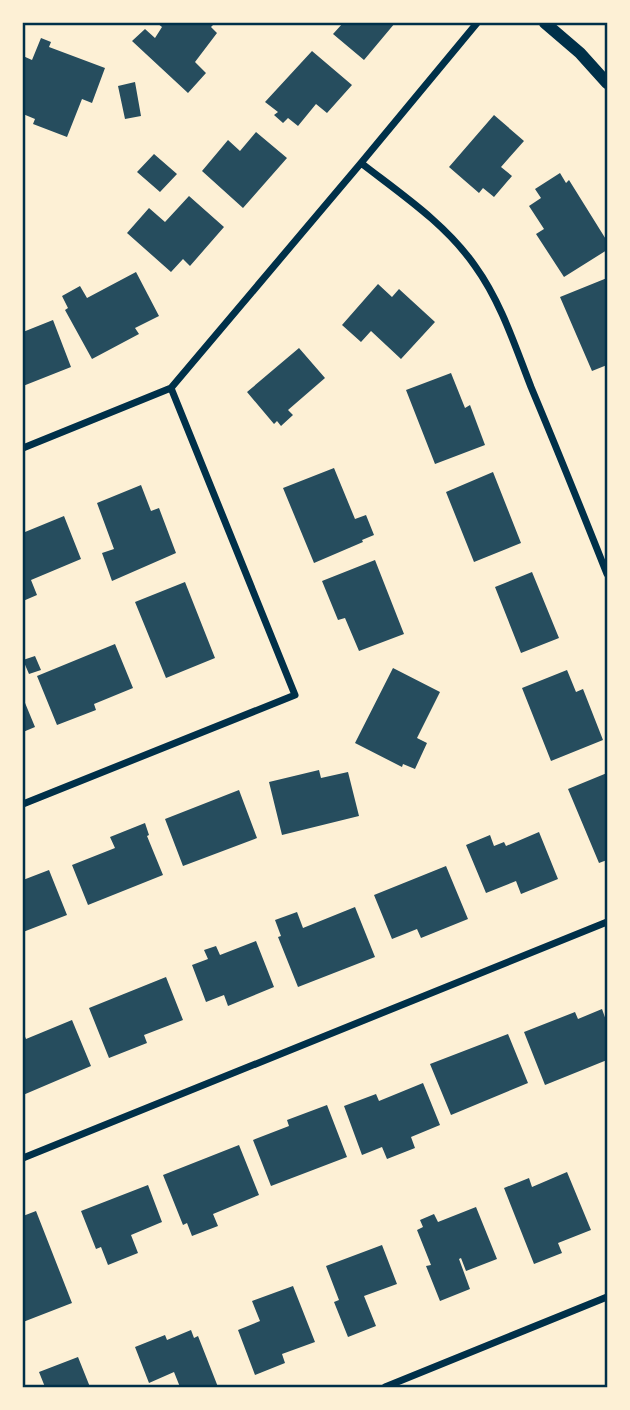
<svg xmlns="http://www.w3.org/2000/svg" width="630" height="1410" font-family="Poppins,sans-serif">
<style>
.building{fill:#264d5e}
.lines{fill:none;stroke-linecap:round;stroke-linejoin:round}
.minor{stroke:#003049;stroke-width:7}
.tertiary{stroke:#003049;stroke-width:12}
.neatline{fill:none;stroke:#003049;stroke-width:2.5}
</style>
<rect width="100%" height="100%" fill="#fdf0d5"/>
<path class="building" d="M157 23H215L211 27 217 33 195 62 206 73 188 93 132 41 145 29 155 38 162 27Z
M343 23H395L364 60 333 34Z
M41 38 51 42 49 47 105 68 92 103 82 99 67 137 33 124 35 119 23 114V56L32 60Z
M312 51 352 85 327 113 316 104 298 126 288 118 283 123 274 115 278 112 265 102Z
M135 82 141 116 125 119 118 86Z
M494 115 524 141 501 167 512 176 494 197 483 188 479 193 449 167Z
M256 132 287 158 243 208 202 171 228 140 240 151Z
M154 154 177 174 160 192 137 172Z
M560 173 566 183 569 180 607 241V250L564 277 536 234 544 229 529 206 541 198 535 189Z
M189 196 224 227 190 266 183 259 171 272 127 233 149 208 165 222Z
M136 272 159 316 135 328 139 334 92 359 65 310 68 308 62 296 80 286 87 298Z
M607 278V365L592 371 560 297Z
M378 284 392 297 399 289 435 322 401 359 371 331 361 342 342 325Z
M53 320 71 367 23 386V332Z
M299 348 325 378 288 410 293 415 281 426 277 421 274 424 247 392Z
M451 373 465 408 470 405 485 445 435 464 406 390Z
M334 468 355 519 366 515 374 535 362 540 363 542 314 563 283 488Z
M493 472 521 543 474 562 446 492Z
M141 485 151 511 159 508 176 553 112 581 102 553 114 549 97 503Z
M64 516 81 559 31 580 37 595 23 601V526L25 532Z
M375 560 404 634 359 651 345 618 338 620 322 581Z
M532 572 559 638 521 653 495 587Z
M185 582 215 658 166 678 135 602Z
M115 644 133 688 94 704 96 710 57 725 37 676Z
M35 656 41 670 29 674 23 660Z
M393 668 440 692 417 738 427 743 415 769 403 764 402 767 355 743Z
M567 670 576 692 583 689 603 740 551 761 522 688Z
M23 698 35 727 23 732Z
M319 770 321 778 348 772 359 816 282 835 269 782Z
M607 773V860L599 863 568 789Z
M239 790 257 838 183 866 165 819Z
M145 823 149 835 147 836 163 875 88 905 72 865 115 848 110 837Z
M539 832 558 879 521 894 516 881 486 893 466 845 490 835 494 846 504 842 506 846Z
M446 866 468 919 421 938 417 929 392 939 374 895Z
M49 870 67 915 23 932V880Z
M355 907 375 957 298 987 278 937 281 936 275 920 297 912 303 928Z
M256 941 274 987 228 1006 224 995 206 1002 192 965 208 959 204 950 216 946 220 955Z
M166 977 183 1020 144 1035 147 1043 109 1058 89 1008Z
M602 1009 607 1023V1060L545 1085 524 1032 575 1012 578 1019Z
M72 1020 91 1066 23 1095V1032L26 1039Z
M508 1034 528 1083 451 1115 430 1064Z
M423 1083 440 1125 411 1137 415 1148 387 1159 382 1147 362 1155 344 1106 376 1094 379 1101Z
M327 1105 347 1157 271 1186 253 1140 289 1126 287 1120Z
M239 1145 259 1195 213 1214 218 1226 192 1236 187 1223 183 1225 163 1175Z
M567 1172 591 1230 558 1243 562 1253 534 1264 504 1188 529 1178 532 1187Z
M148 1185 162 1222 131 1235 138 1253 108 1265 101 1247 96 1249 81 1211Z
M476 1207 497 1259 466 1271 461 1258 459 1259 470 1289 440 1301 426 1266 431 1265 417 1230 423 1227 420 1220 434 1214 438 1222Z
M36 1211 72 1303 23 1322V1216Z
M382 1245 397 1284 364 1296 376 1326 348 1337 334 1302 339 1300 326 1266Z
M293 1286 315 1342 282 1354 285 1363 255 1375 238 1330 260 1321 252 1301Z
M191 1330 194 1338 198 1336 218 1387H180L174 1372 149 1383 135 1347 165 1335 167 1340Z
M78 1357 90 1387H45L39 1372Z"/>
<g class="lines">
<path class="minor" d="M361 163C401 194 446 224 475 266 501 302 515 346 531 387 557 449 582 511 607 574
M23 448 171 388 361 163 477 23
M23 804 295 695 171 388
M23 1158 607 922
M385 1387 607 1297"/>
<path class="tertiary" d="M545 23 580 53 607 83"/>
</g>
<rect width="630" height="1410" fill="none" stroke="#fdf0d5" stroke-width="49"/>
<rect x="24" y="24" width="582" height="1362" class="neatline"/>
</svg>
